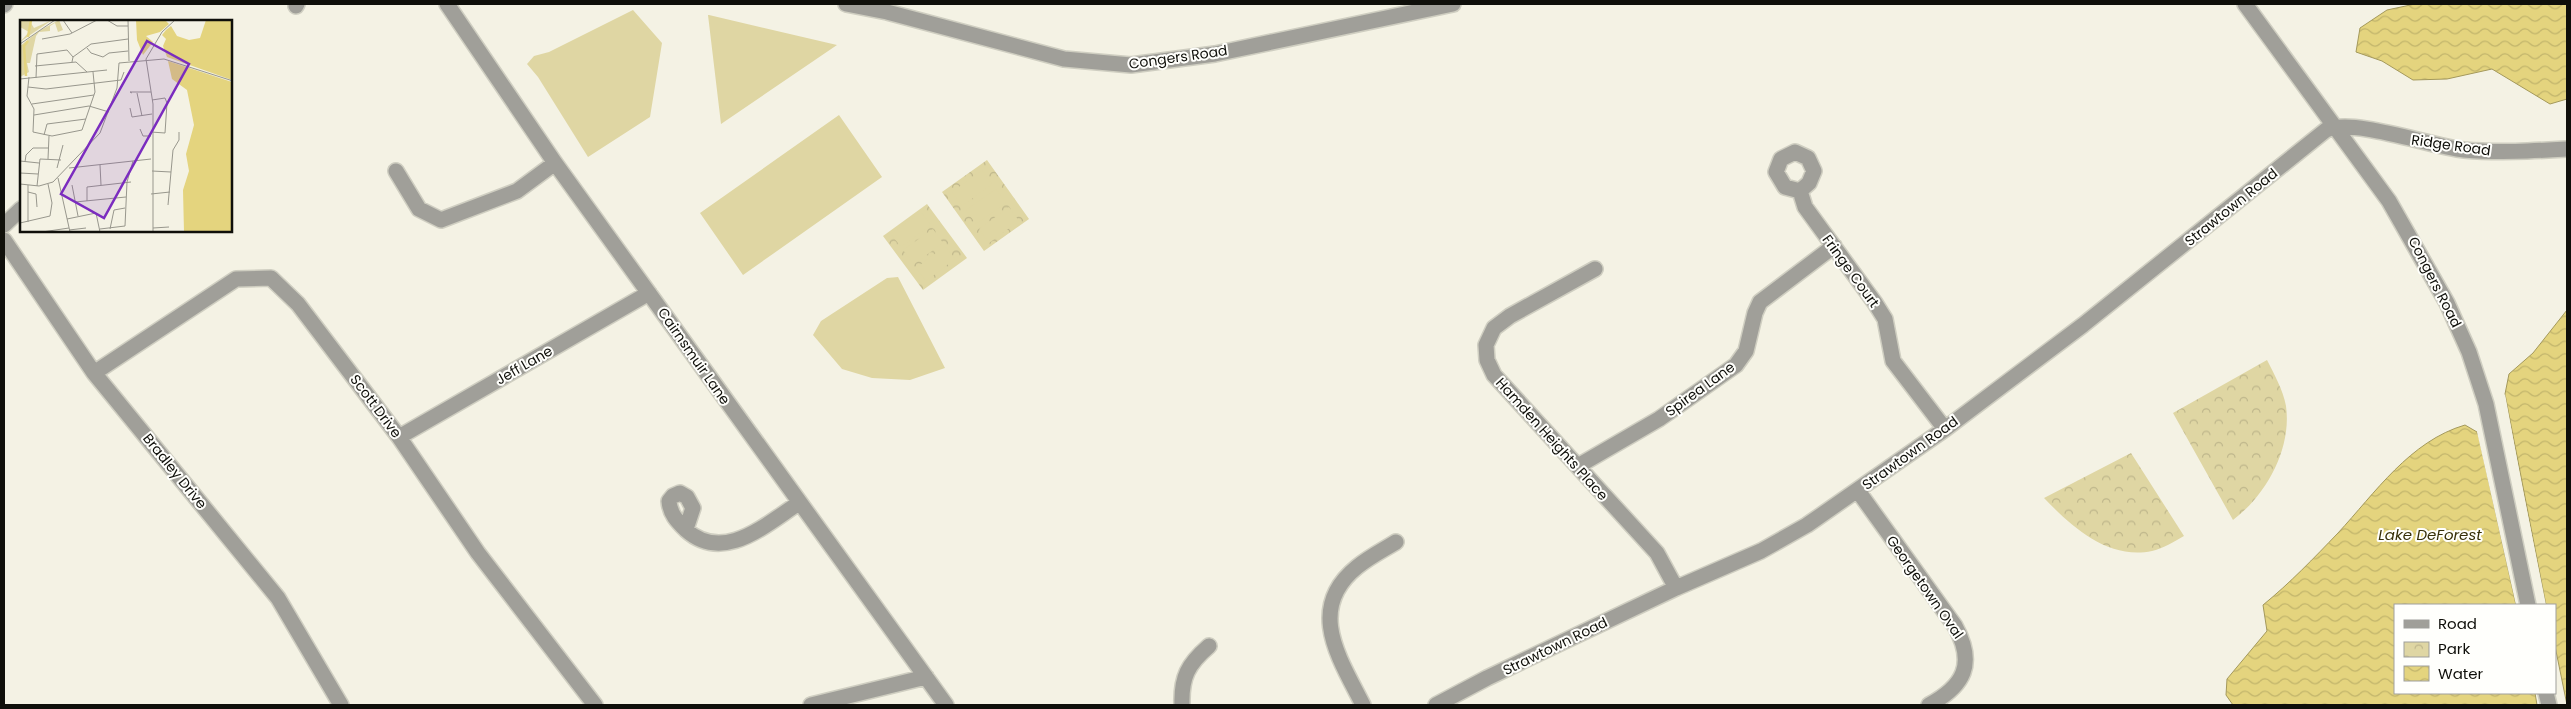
<svg xmlns="http://www.w3.org/2000/svg" width="2571" height="709" font-family="Poppins,sans-serif">
<style>
.park{fill:url(#park-crowns)}
.pitch{fill:#dfd6a3}
.water{fill:url(#water-waves);stroke:#a4995b}
.pier{fill:#f4f2e4}
.lines{fill:none;stroke-linecap:round;stroke-linejoin:round}
.minor-casing{stroke:#cfcec1;stroke-width:18}
.minor{stroke:#a09f99;stroke-width:15}
.labels{text-anchor:middle;stroke-width:4;stroke-linejoin:round;paint-order:stroke}
.street-label{font-size:14px;fill:#0f0f0a;stroke:#fffffc}
.water-label{font-size:15px;font-style:italic;fill:#373009;stroke:#fffffc}
.inset-river{fill:none;stroke:#e4d47e;stroke-width:2.5}
.inset-road{fill:none;stroke:#98978d;stroke-width:1}
.view{fill:#7b2cbf;fill-opacity:0.15;stroke:#7b2cbf;stroke-width:2.5}
.inset-edge{fill:none;stroke:#0f0f0a;stroke-width:2.5}
</style>
<defs>
<pattern id="park-crowns" width="20" height="18" patternUnits="userSpaceOnUse" patternTransform="scale(1.25)"><rect width="20" height="18" fill="#dfd6a3"/><path d="M2 6a3 3 0 1 1 6 0M12 15a3 3 0 1 1 6 0" fill="none" stroke="#beb68b"/></pattern>
<pattern id="water-waves" width="16" height="10" patternUnits="userSpaceOnUse" patternTransform="scale(1.25)"><rect width="16" height="10" fill="#e4d47e"/><path d="M0 5q4-4 8 0t8 0" fill="none" stroke="#c2b56c"/></pattern>
</defs>
<rect width="100%" height="100%" fill="#f4f2e4"/>
<path class="park" d="M987 160 1029 219 984 251 942 192Z
M927 204 967 258 923 290 883 236Z
M2267 360C2274 374 2283 390 2286 406 2292 449 2266 495 2233 520L2173 413Z
M2131 453 2184 536C2175 541 2162 549 2152 551 2108 560 2072 527 2044 498Z"/>
<path class="pitch" d="M633 10 662 43 650 117 588 157 538 77 527 64 534 56 549 52Z
M708 15H709L837 45 721 124Z
M839 115 882 177 743 275 700 213Z
M982 170 992 184 962 206 952 192Z
M996 189 1006 203 976 224 966 210Z
M1009 207 1019 221 989 243 979 229Z
M921 212 931 225 901 247 891 234Z
M933 229 943 243 914 264 903 250Z
M945 246 955 259 926 281 916 268Z
M898 277 945 368 910 380 872 378 842 369 813 335 821 321 887 278Z"/>
<path class="water" d="M2415 4H2567V99L2550 104 2492 69 2447 79 2413 80 2382 61 2356 52 2360 28 2387 10Z
M2567 310V705L2555 646V605H2546L2505 394 2509 374 2533 353Z
M2465 425 2477 432 2479 437 2516 605H2395V693H2535L2537 705H2233L2226 695 2227 679 2267 631 2263 605C2290 583 2314 558 2338 533 2375 493 2410 441 2465 425Z"/>
<path class="pier" d="M2505 394 2520 476 2546 605H2544L2517 476 2503 397Z
M2479 430 2504 532 2519 605H2516L2477 432Z"/>
<g class="lines">
<defs>
<path id="minor" d="M447 4 555 163 946 705
M846 4 887 12 1064 59 1131 65 1215 54 1453 4
M2245 4 2389 201 2447 303 2469 352 2486 404 2528 605
M4 5 5 4
M296 6 297 4
M396 171 419 209 441 220 517 191 555 163
M1800 191 1785 187 1776 172 1781 159 1795 152 1808 158 1814 171 1809 183 1800 191 1805 207 1875 303 1885 319 1893 361 1945 429
M4 225 21 209
M4 240 94 373 278 598 341 705
M1595 269 1510 316 1494 328 1486 345 1487 360 1494 375 1657 553 1676 588
M94 373 236 279 271 278 298 304 399 437 478 553 595 705
M399 437 649 293
M1578 466 1659 419 1736 365 1746 351 1755 313 1760 302 1834 246
M1858 491 1955 626C1976 664 1964 686 1929 705
M686 529 693 508 687 497 680 493 673 496 669 501C670 514 677 521 686 530 724 564 766 524 799 503
M2546 693 2549 705
M811 705 926 677
M1182 705C1181 677 1188 664 1209 646
M1363 705C1340 659 1305 609 1357 567 1369 557 1383 550 1396 542
M1436 705 1487 678 1676 588 1761 551 1807 525 1945 429 2083 325 2326 130C2354 118 2430 146 2464 150 2498 153 2533 151 2567 149"/>
</defs>
<use href="#minor" class="minor-casing"/>
<use href="#minor" class="minor"/>
</g>
<g class="labels">
<g class="street-label">
<text transform="translate(1178 57) rotate(-8)" y="5">Congers Road</text>
<text transform="translate(2451 145) rotate(8)" y="5">Ridge Road</text>
<text transform="translate(2231 207) rotate(-39)" y="5">Strawtown Road</text>
<text transform="translate(1851 271) rotate(54)" y="5">Fringe Court</text>
<text transform="translate(2435 282) rotate(63)" y="5">Congers Road</text>
<text transform="translate(694 356) rotate(55)" y="5">Cairnsmuir Lane</text>
<text transform="translate(524 365) rotate(-30)" y="5">Jeff Lane</text>
<text transform="translate(1700 389) rotate(-36)" y="5">Spirea Lane</text>
<text transform="translate(376 406) rotate(53)" y="5">Scott Drive</text>
<text transform="translate(1552 439) rotate(48)" y="5">Hamden Heights Place</text>
<text transform="translate(1910 453) rotate(-36)" y="5">Strawtown Road</text>
<text transform="translate(175 471) rotate(51)" y="5">Bradley Drive</text>
<text transform="translate(1925 587) rotate(55)" y="5">Georgetown Oval</text>
<text transform="translate(1555 646) rotate(-26)" y="5">Strawtown Road</text>
</g>
<g class="water-label">
<text x="2430" y="540">Lake DeForest</text>
</g>
</g>
<g transform="translate(20 20)">
<rect width="212" height="212" fill="#f4f2e4"/>
<path d="M0 0H9L14 8 32 0 0 22 9 12 0 7ZM39 0 43 10 38 12 35 3 30 6V11L19 12 16 16 10 43H7L9 52 0 57V26L19 11Z" fill="#dfd6a3"/>
<path d="M116 0H145L149 4 140 12 126 16 133 22 123 35 117 20ZM186 0H212V60L147 37 143 26 146 19 142 15 146 10 151 6 157 16 169 20 180 18ZM148 41 212 62V212H164L163 170 169 151 166 134 174 105 167 70 152 59Z" fill="#e4d47e"/>
<path class="inset-river" d="M8 17 11 0M6 56 4 26 8 21"/>
<path class="inset-road" d="M43 0 52 13M87 0 97 6H108M108 0 109 41M22 19 50 14 77 0M0 24 35 0M67 28 71 33 83 37 89 33 108 31M52 42 53 37 71 24 108 19M15 46 56 42 67 52M9 57 7 76 14 89 13 112 32 116 62 110 75 72 73 52M16 58 17 34 47 30 53 37M0 59 87 50M8 67 26 69 101 60 104 52M112 73 110 72H131M117 73 122 96M12 84 74 75M110 88 112 97 132 94M14 95 69 86 89 92M120 109 123 116H131M131 112 145 113 147 83 145 78 132 80M24 115 27 104 66 99M28 139 29 116M0 141 19 143M5 142 6 135 13 128H29M80 145 81 165M37 148 43 125M49 148 131 139M132 151 151 152M0 153 18 154M38 158 50 212M0 164 19 166 33 162 80 113 97 68 99 43 144 39 213 61M52 165 58 196M17 166 20 139 41 140M8 172 16 174 17 187M131 174 150 172M67 181V167L111 162M55 182 106 177M148 185 153 130 159 120V112M47 199 76 193 80 212M8 202V165M0 203 30 196 32 183 28 164M133 208 149 207M80 209 105 206 107 162 113 141M90 209 94 190 105 188M49 210 66 208M22 212 49 208M133 212V84L126 39 142 12 155 0"/>
<path class="view" d="M127 21 169 44 84 198 41 174Z"/>
<rect width="212" height="212" class="inset-edge"/>
</g>
<rect width="2571" height="709" fill="none" stroke="#0f0f0a" stroke-width="10"/>
<rect x="2394" y="604" width="162" height="90" fill="#fffffc" stroke="#9f9f9b"/>
<rect x="2404" y="620" width="25" height="8" fill="#a09f99" stroke="#9f9f9b"/>
<text x="2438" y="629" font-size="15" fill="#0f0f0a">Road</text>
<rect x="2404" y="642" width="25" height="15" fill="url(#park-crowns)" stroke="#9f9f9b"/>
<text x="2438" y="654" font-size="15" fill="#0f0f0a">Park</text>
<rect x="2404" y="666" width="25" height="15" fill="url(#water-waves)" stroke="#9f9f9b"/>
<text x="2438" y="679" font-size="15" fill="#0f0f0a">Water</text>
</svg>
